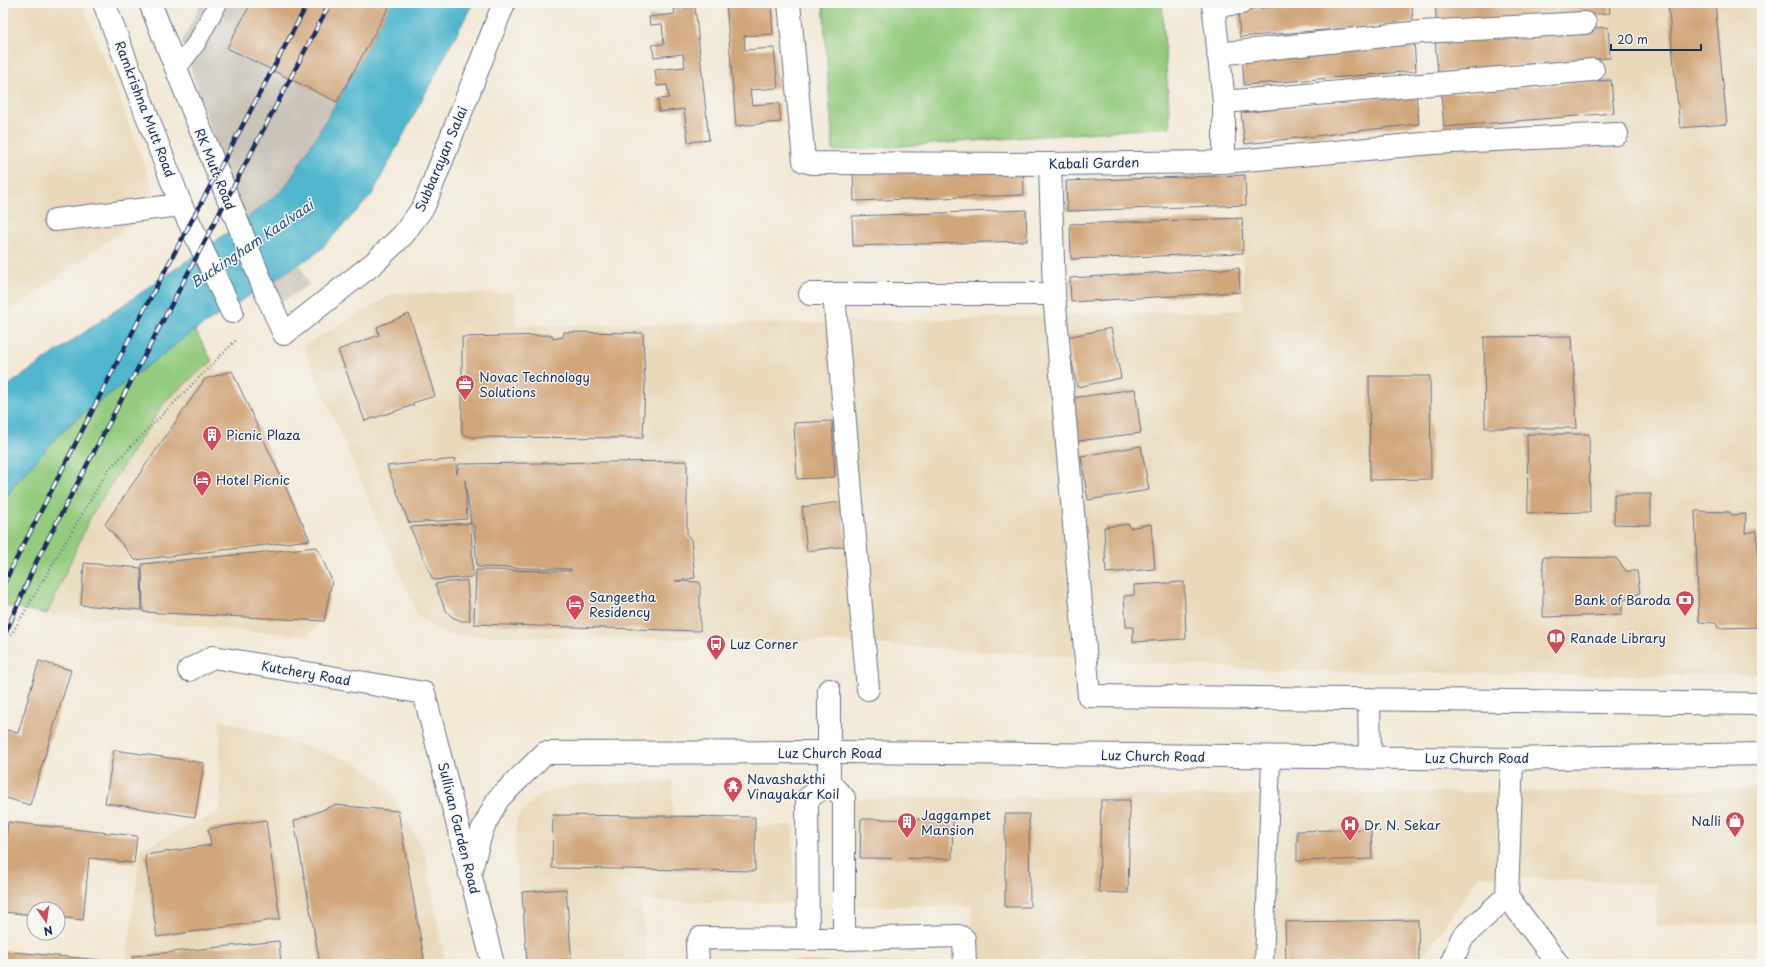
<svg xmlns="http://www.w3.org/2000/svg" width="1765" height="967" font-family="'Playpen Sans',sans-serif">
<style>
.built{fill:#e9d9ba}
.industrial{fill:#c9c3b8}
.green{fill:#94cb7e;stroke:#587d6e}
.water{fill:#4fb6cd;stroke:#357296}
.building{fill:#d1a67a}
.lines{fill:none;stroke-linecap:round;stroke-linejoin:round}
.lane-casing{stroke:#677088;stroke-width:20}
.street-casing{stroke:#677088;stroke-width:24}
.secondary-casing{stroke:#677088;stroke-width:24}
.path{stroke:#677088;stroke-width:2.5;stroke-dasharray:1 3;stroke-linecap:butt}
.lane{stroke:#fff;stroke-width:18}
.street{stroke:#fff;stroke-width:22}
.secondary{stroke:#fff;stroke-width:22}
.rail-casing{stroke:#1b2f5e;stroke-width:4.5}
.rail{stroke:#f6f6f2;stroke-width:3;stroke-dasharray:9;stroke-linecap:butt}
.labels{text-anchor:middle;stroke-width:3;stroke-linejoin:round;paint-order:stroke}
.street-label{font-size:13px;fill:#1b2f5e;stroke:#f6f6f2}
.poi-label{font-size:13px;fill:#1b2f5e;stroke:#f6f6f2;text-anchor:start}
.water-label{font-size:14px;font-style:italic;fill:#2b587f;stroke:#f6f6f2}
</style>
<rect width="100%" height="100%" fill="#f6f6f2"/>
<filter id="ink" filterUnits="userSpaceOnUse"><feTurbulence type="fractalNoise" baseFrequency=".025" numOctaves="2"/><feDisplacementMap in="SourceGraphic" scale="8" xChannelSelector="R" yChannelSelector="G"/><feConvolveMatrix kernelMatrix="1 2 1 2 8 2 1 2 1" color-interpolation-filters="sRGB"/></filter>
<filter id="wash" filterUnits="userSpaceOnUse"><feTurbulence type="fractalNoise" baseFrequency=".012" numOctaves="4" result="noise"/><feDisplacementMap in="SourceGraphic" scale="16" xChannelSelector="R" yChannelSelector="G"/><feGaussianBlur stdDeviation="0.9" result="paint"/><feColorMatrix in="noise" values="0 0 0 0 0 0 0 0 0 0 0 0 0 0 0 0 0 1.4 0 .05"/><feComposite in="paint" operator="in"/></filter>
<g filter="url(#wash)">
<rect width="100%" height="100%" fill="#f3e9d7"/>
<path class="built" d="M3 3H82L160 204 3 316Z
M1594 3H1762V674L1630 676 1269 670 841 642 445 635 418 616 303 346 394 293H514L516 325 819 323 1243 310 1242 157 1605 132Z
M212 361 326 612 308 636 47 614 91 516 165 400Z
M220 719 357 763 389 789 425 853 445 964H126L141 849 220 811Z
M672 780 673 826 793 825 795 903 641 901 647 964H528L514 855 517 818 538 795 576 785Z
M1762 789V923L1656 926V884L1479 876 1418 964H972V906H853L852 799Z"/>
<path class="industrial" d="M201 3H391L337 102 285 188 271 199 309 285 277 305 241 223 182 42Z"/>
<path class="green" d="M823 3H1162L1170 127 833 151Z
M195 330 212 361 165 401 91 516 47 614 3 605V502C49 428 127 381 195 330Z"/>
<path class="water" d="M391 3H473L371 196 318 252 195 330 67 426 12 487 3 502V389L241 223 285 188 337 102Z"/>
<g id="blocks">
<path class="building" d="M251 3H391L337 102 227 48Z
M726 3H771L773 34 744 36 745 50 774 48 778 88 750 90 752 105 779 103 781 122 736 126Z
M1323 3H1412L1413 23 1240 37 1238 10Z
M1435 3H1609L1610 13 1437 28Z
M1668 3H1715L1727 124 1680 128Z
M695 7 709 140 688 142 684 109 659 112 658 99 669 98 667 85 657 86 655 70 685 67 683 54 654 57 652 45 664 44 662 24 650 25 649 17 675 14 674 9Z
M1608 27 1610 58 1438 72 1435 41Z
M1414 39 1416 71 1244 85 1242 53Z
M1611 80 1614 113 1444 127 1441 94Z
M1416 94 1419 124 1245 144 1241 113Z
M1023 166 1024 195 854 201 853 171Z
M1245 175 1246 205 1067 211 1066 181Z
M1026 210 1027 241 853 246 852 216Z
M1242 218 1243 253 1071 259 1070 224Z
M1239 268 1240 292 1071 302 1070 278Z
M409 314 435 396 412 403 414 405 365 421 338 350 379 335 377 327Z
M1111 328 1121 378 1077 387 1067 337Z
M564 332 643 333 645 383 643 438 472 437 462 434V337L552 335 553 339 563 337Z
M1572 336 1577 428H1485L1484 337Z
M232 371 310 540 135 560 105 524 205 379Z
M1369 376H1430L1431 479 1370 480Z
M1135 389 1141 433 1078 441 1072 398Z
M832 421 835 477 797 479 794 423Z
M1527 434H1589L1590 512 1528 513Z
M1141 446 1149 490 1088 500 1081 456Z
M455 459 457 474 459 464 687 461V535L691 540 695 578 675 581 700 582V631L474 624 476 570 571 571V569L477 567 474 526 471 523 465 480 467 519 409 523 387 466Z
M1614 494H1651V525L1614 524Z
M841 502 847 546 807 551 802 507Z
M1695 511 1729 512 1732 515 1746 514 1745 533 1757 531 1762 627 1718 628 1716 623 1699 622Z
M471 523 473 577 433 580 410 527Z
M1129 524 1130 528 1151 524 1155 569 1106 573 1104 527Z
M317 547 332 581 324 621 143 612 142 564Z
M1543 557 1616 558 1626 571H1637L1640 593 1622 601V615L1543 617Z
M84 563 141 568 142 610 81 605Z
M467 580 470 621H462L452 617 445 609 435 584Z
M1184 582 1186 639 1133 642V627H1126L1124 596 1134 595V585Z
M39 661 71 670 30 805 3 797 4 780H3V729L18 733Z
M114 750 204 763 195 817 105 803Z
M1101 800H1130L1128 893 1099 892Z
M335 805 398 811 425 964H320L294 821Z
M1005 814H1029L1030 907H1005Z
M553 815 755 817V871L552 868Z
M861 819 953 820 952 859 860 858Z
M266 820 280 919 157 937 145 855 211 845 208 829Z
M8 822 137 836 134 863 89 858 83 920 58 917V909H34V915L3 912V846H5Z
M1371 829 1372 859 1297 861V831Z
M566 889 572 964H527L522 892Z
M1418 920 1419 964H1286L1285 922Z
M279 941 281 964H134L133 956Z
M3 951 102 960 101 964H3Z
M719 961 924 963V964H719Z"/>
</g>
</g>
<g filter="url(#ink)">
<use href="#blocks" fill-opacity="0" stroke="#677088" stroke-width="1"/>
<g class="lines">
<defs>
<path id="lane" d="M176 70 197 42 218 3
M1264 964 1271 758"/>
<path id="street" d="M789 3 804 161 813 163 1050 164 1224 162V102L1213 3
M1213 6 1241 3
M1218 54 1421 32 1585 23
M1224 102 1593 70
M1224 162 1433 143 1617 134
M1050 164 1054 294 1089 696
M55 220 181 205
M810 294H1054
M834 294 868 689
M829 690V783L844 798V939
M1512 759 1507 896 1558 964
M808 939 807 799 829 783
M698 964 697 945 700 938 844 939 959 936 964 939 965 964
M1451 964 1462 938 1507 896"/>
<path id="secondary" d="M104 3 181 205 232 312
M150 3 265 291 284 334 374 263 403 235 424 206 504 3
M189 670 213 657 424 693 493 964
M1089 696 1762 704
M1369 699 1370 758
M470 873 482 830 498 799 545 753 845 752 1512 759 1762 754"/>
</defs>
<use href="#lane" class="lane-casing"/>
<use href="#street" class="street-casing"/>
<use href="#secondary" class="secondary-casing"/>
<path class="path" d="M11 635 108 470 237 339"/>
<use href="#lane" class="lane"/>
<use href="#street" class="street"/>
<use href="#secondary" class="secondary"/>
<defs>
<path id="rail" d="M3 585 145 308 308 3
M3 639 37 560 330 3"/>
</defs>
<use href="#rail" class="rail-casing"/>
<use href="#rail" class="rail"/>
</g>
</g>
<defs>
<symbol id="office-pin" viewBox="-11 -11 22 30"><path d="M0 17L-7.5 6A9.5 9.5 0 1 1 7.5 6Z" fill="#d1495b" stroke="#f6f6f2"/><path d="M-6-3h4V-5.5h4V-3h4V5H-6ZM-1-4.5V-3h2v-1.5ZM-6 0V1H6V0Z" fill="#fff"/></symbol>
<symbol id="building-pin" viewBox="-11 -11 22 30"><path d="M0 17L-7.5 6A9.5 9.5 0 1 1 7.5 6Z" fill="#d1495b" stroke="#f6f6f2"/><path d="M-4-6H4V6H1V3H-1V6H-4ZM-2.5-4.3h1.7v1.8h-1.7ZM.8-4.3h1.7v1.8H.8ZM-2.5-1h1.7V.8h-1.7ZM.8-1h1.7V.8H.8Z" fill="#fff"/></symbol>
<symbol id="hotel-pin" viewBox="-11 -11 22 30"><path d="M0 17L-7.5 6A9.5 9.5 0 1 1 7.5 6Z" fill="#d1495b" stroke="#f6f6f2"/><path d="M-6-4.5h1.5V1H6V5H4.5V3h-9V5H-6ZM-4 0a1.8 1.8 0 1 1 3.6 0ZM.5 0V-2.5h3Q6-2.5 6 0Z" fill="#fff"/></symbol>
<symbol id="bank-pin" viewBox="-11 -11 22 30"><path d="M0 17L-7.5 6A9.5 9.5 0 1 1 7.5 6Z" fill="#d1495b" stroke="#f6f6f2"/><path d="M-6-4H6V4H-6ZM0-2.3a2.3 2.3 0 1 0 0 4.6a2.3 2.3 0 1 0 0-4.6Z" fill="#fff"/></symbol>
<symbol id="library-pin" viewBox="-11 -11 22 30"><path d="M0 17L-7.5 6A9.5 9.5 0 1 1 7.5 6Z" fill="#d1495b" stroke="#f6f6f2"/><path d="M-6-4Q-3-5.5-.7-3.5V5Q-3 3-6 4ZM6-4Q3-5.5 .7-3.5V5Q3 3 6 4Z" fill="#fff"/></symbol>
<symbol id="bus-pin" viewBox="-11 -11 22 30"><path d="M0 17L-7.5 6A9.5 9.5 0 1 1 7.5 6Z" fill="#d1495b" stroke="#f6f6f2"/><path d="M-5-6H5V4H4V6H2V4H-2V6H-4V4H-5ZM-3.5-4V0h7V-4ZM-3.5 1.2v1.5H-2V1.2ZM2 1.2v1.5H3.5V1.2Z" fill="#fff"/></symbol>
<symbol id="temple-pin" viewBox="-11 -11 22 30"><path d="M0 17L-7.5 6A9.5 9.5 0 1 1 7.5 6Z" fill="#d1495b" stroke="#f6f6f2"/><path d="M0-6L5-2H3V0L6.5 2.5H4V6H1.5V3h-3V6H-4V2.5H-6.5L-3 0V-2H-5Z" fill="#fff"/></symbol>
<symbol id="shop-pin" viewBox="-11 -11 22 30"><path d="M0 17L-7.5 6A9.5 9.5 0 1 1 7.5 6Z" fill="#d1495b" stroke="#f6f6f2"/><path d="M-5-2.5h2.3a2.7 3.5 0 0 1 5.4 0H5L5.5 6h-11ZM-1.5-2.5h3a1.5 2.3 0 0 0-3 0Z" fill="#fff"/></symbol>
<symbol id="hospital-pin" viewBox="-11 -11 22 30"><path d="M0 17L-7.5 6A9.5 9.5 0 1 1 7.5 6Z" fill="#d1495b" stroke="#f6f6f2"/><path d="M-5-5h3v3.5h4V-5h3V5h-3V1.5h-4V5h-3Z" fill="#fff"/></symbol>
</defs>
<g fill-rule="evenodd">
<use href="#office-pin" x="454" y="373" width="22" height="30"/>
<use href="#building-pin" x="201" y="424" width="22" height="30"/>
<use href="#hotel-pin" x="191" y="469" width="22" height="30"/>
<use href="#bank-pin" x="1674" y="589" width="22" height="30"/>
<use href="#hotel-pin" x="564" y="593" width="22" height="30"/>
<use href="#library-pin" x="1545" y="627" width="22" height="30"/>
<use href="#bus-pin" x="705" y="633" width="22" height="30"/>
<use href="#temple-pin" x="722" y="775" width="22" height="30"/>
<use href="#shop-pin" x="1724" y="810" width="22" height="30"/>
<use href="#building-pin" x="896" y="811" width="22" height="30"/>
<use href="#hospital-pin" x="1339" y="814" width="22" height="30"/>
</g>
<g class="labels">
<g class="street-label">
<text transform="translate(145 109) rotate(69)" y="5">Ramkrishna Mutt Road</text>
<text transform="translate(441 159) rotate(-67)" y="5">Subbarayan Salai</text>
<text transform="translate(1094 163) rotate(-1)" y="5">Kabali Garden</text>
<text transform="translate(215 169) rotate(68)" y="5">RK Mutt Road</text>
<text transform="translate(306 673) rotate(10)" y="5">Kutchery Road</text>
<text x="830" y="758">Luz Church Road</text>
<text transform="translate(1153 756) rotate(1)" y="5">Luz Church Road</text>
<text x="1477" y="763">Luz Church Road</text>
<text transform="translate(459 828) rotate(76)" y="5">Sullivan Garden Road</text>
</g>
<g class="poi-label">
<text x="479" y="382">Novac Technology<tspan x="479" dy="15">Solutions</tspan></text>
<text x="226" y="440">Picnic Plaza</text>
<text x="216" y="485">Hotel Picnic</text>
<text x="589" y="602">Sangeetha<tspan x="589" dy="15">Residency</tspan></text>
<text x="1671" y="605" text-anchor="end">Bank of Baroda</text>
<text x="1570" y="643">Ranade Library</text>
<text x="730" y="649">Luz Corner</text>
<text x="747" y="784">Navashakthi<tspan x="747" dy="15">Vinayakar Koil</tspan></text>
<text x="921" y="820">Jaggampet<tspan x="921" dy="15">Mansion</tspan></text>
<text x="1721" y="826" text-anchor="end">Nalli</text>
<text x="1364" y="830">Dr. N. Sekar</text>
</g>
<g class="water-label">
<text transform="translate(252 244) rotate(-34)" y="5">Buckingham Kaalvaai</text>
</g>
</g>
<rect width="1765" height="967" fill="none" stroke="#f6f6f2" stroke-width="16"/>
<g transform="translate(46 921) rotate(167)"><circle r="19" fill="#f6f6f2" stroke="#9ea6b7"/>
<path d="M0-3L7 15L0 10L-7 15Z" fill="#d1495b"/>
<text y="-6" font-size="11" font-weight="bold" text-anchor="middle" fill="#1b2f5e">N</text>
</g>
<path d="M1611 44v6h90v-6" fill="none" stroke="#1b2f5e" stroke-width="2"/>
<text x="1617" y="44" font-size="12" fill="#1b2f5e" stroke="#f6f6f2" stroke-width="3" paint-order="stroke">20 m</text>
</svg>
